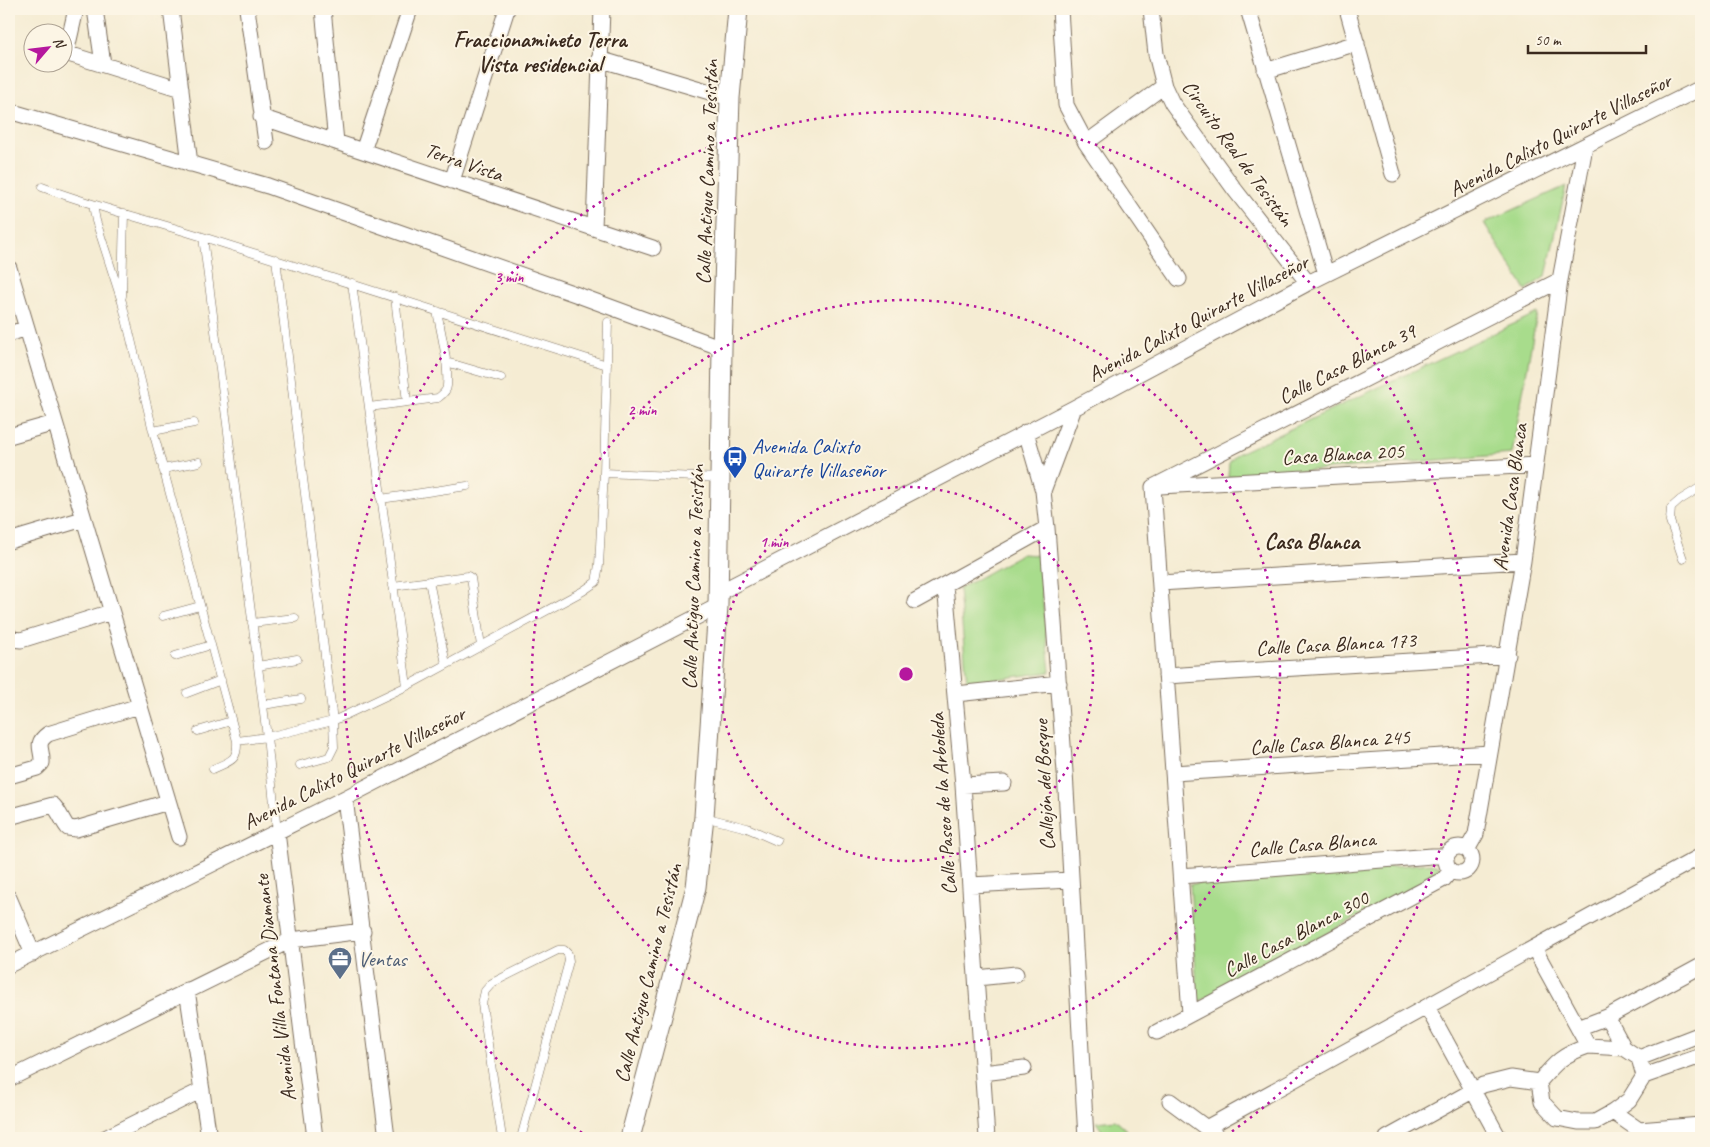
<svg xmlns="http://www.w3.org/2000/svg" width="1710" height="1147" font-family="Caveat,sans-serif">
<style>
.green{fill:#a8dc8c;stroke:#728355}
.lines{fill:none;stroke-linecap:round;stroke-linejoin:round}
.service-casing{stroke:#7c6e5d;stroke-width:9}
.minor-casing{stroke:#7c6e5d;stroke-width:17}
.tertiary-casing{stroke:#7c6e5d;stroke-width:21}
.service{stroke:#fff;stroke-width:8}
.minor{stroke:#fff;stroke-width:15}
.tertiary{stroke:#fff;stroke-width:19}
.ring{fill:none;stroke:#b5179e;stroke-width:2.5;stroke-dasharray:2.5 5}
.labels{text-anchor:middle;stroke-width:4;stroke-linejoin:round;paint-order:stroke}
.street-label{font-size:21px;fill:#3b2a1e;stroke:#fcf5e5}
.transit-label{font-size:21px;fill:#164399;stroke:#fcf5e5;text-anchor:start}
.service-label{font-size:21px;fill:#4e5e75;stroke:#fcf5e5;text-anchor:start}
.neighbourhood-label{font-size:22px;font-weight:bold;fill:#3b2a1e;stroke:#fcf5e5}
.centre{fill:#b5179e;stroke:#fcf5e5;stroke-width:2.5}
.ring-label{font-size:15px;text-anchor:middle;font-weight:bold;fill:#b5179e;stroke:#fcf5e5;stroke-width:4;stroke-linejoin:round;paint-order:stroke}
</style>
<rect width="100%" height="100%" fill="#fcf5e5"/>
<filter id="ink" filterUnits="userSpaceOnUse"><feTurbulence type="fractalNoise" baseFrequency=".02" numOctaves="2"/><feDisplacementMap in="SourceGraphic" scale="10" xChannelSelector="R" yChannelSelector="G"/><feConvolveMatrix kernelMatrix="1 2 1 2 8 2 1 2 1" color-interpolation-filters="sRGB"/></filter>
<filter id="wash" filterUnits="userSpaceOnUse"><feTurbulence type="fractalNoise" baseFrequency=".0096" numOctaves="4" result="noise"/><feDisplacementMap in="SourceGraphic" scale="20" xChannelSelector="R" yChannelSelector="G"/><feGaussianBlur stdDeviation="1.12" result="paint"/><feColorMatrix in="noise" values="0 0 0 0 0 0 0 0 0 0 0 0 0 0 0 0 0 1.4 0 .05"/><feComposite in="paint" operator="in"/></filter>
<g filter="url(#wash)">
<rect width="100%" height="100%" fill="#f5ecd3"/>
<path class="green" d="M1566 186 1546 276 1526 290 1484 223Z
M1537 313 1512 454 1228 477 1229 463 1237 454Z
M1022 554 1038 555 1050 672 967 683 959 589Z
M1431 863 1441 868 1436 875 1198 1002 1190 884Z
M1115 1120 1136 1138H1107L1096 1122Z"/>
</g>
<g filter="url(#ink)">
<g class="lines">
<defs>
<path id="service" d="M42 187C95 207 149 220 203 237L267 737 237 741 153 431 122 302 96 221 93 205
M203 237 607 365
M276 259 333 721 334 747 329 757 300 765
M352 283 407 686
M122 296 124 213
M395 297 407 402
M446 362 501 378
M369 407 438 398C442 395 447 391 447 386 449 363 441 333 437 311
M153 431 194 423
M163 469 199 462
M604 473 720 478
M381 499 467 486
M1683 559 1670 521 1671 508 1680 500 1701 487
M429 581 446 664
M393 586 468 576 471 578 481 646
M163 616 200 606
M252 623 295 618
M175 656 211 645
M258 666 297 659
M187 693 221 680
M263 705 301 699
M198 731 231 721
M213 769C229 761 238 762 237 741
M704 817 747 828 777 841
M277 832 267 737 333 721 407 686 583 591 596 582 599 565 604 473 608 322
M502 1138 482 1004 485 991 492 983 558 950H564L568 954 569 961 521 1138"/>
<path id="minor" d="M95 9 103 64
M171 9 190 164
M247 9 266 142
M323 9 336 142
M1060 9 1066 105 1086 143 1179 279
M1151 9 1156 54 1164 86 1172 103 1235 190 1308 283
M1248 9 1326 274
M1347 9 1393 174
M62 52 181 89
M66 53 76 9
M599 59 730 98
M1265 71 1357 43
M9 111 268 186 575 294 722 348
M261 117 653 248
M1086 143 1164 86
M363 151 410 9
M452 181 507 9
M594 228 602 9
M9 268 179 837
M9 334 27 328
M1026 432 1043 491 1047 528 1065 772 1086 1138
M9 436 55 423
M1160 486 1535 465
M1153 487 1190 1014
M1153 487 1560 280
M1043 491 1074 408
M9 541 83 519
M1160 583 1523 561
M945 585 963 785 987 1138
M718 593 1074 408 1308 283 1701 88
M915 601 1047 528
M9 635 12 639 21 640 111 612
M1166 676 1508 655
M956 694 1059 683
M1173 773 1490 753
M9 776 37 768 42 763C43 749 34 744 48 734L139 706
M963 785 1004 783
M345 798 387 1138
M9 817 53 805C60 812 62 821 68 828L76 829 168 802
M277 832 315 1138
M1446 860a13 13 0 1 1 26 0a13 13 0 1 1-26 0Z
M1467 850 1476 834 1523 561 1560 280 1585 147
M1181 876 1432 856H1447
M970 885 1071 880
M9 898 33 954
M1534 948 1588 1046
M9 965 345 798 718 606
M977 978 1016 974
M187 990 209 1138
M1427 1007 1499 1138
M1578 1028 1607 1017
M1157 1032 1444 879 1451 870
M1588 1046 1624 1048 1639 1058 1644 1076 1629 1100 1613 1112 1595 1122H1578L1557 1118 1542 1102 1539 1082C1556 1062 1562 1055 1588 1046Z
M1624 1048 1607 1017 1701 966
M1639 1058 1701 1034
M983 1073 1024 1068
M1644 1076 1701 1056
M9 1079 291 940 363 931
M1170 1101 1220 1138
M1613 1112 1639 1130 1701 1125
M1206 1128 1701 856
M105 1138 202 1090
M1387 1138 1483 1085 1511 1078 1539 1082"/>
<path id="tertiary" d="M630 1138 696 887 704 817 718 606 722 348 730 98 738 9"/>
</defs>
<use href="#service" class="service-casing"/>
<use href="#minor" class="minor-casing"/>
<use href="#tertiary" class="tertiary-casing"/>
<use href="#service" class="service"/>
<use href="#minor" class="minor"/>
<use href="#tertiary" class="tertiary"/>
</g>
</g>
<g class="ring">
<circle cx="906" cy="674" r="187"/>
<circle cx="906" cy="674" r="374"/>
<path d="M588 1137A562 562 0 1 1 1224 1137"/>
</g>
<defs>
<symbol id="bus-pin" viewBox="-11 -11 22 30"><path d="M0 17L-7.5 6A9.5 9.5 0 1 1 7.5 6Z" fill="#1a4fb4" stroke="#fcf5e5"/><path d="M-5-6H5V4H4V6H2V4H-2V6H-4V4H-5ZM-3.5-4V0h7V-4ZM-3.5 1.2v1.5H-2V1.2ZM2 1.2v1.5H3.5V1.2Z" fill="#fff"/></symbol>
<symbol id="office-pin" viewBox="-11 -11 22 30"><path d="M0 17L-7.5 6A9.5 9.5 0 1 1 7.5 6Z" fill="#5c6f8a" stroke="#fcf5e5"/><path d="M-6-3h4V-5.5h4V-3h4V5H-6ZM-1-4.5V-3h2v-1.5ZM-6 0V1H6V0Z" fill="#fff"/></symbol>
</defs>
<g fill-rule="evenodd">
<use href="#bus-pin" x="721" y="444" width="28" height="38"/>
<use href="#office-pin" x="326" y="945" width="28" height="38"/>
</g>
<g class="labels">
<g class="street-label">
<text transform="translate(1560 135) rotate(-27)" y="7">Avenida Calixto Quirarte Villaseñor</text>
<text transform="translate(1238 153) rotate(54)" y="7">Circuito Real de Tesistán</text>
<text transform="translate(464 162) rotate(19)" y="7">Terra Vista</text>
<text transform="translate(707 172) rotate(-88)" y="7">Calle Antiguo Camino a Tesistán</text>
<text transform="translate(1198 318) rotate(-28)" y="7">Avenida Calixto Quirarte Villaseñor</text>
<text transform="translate(1347 364) rotate(-27)" y="7">Calle Casa Blanca 39</text>
<text transform="translate(1343 454) rotate(-3)" y="7">Casa Blanca 205</text>
<text transform="translate(1510 497) rotate(-82)" y="7">Avenida Casa Blanca</text>
<text transform="translate(693 577) rotate(-88)" y="7">Calle Antiguo Camino a Tesistán</text>
<text transform="translate(1336 644) rotate(-3)" y="7">Calle Casa Blanca 173</text>
<text transform="translate(1330 742) rotate(-4)" y="7">Calle Casa Blanca 245</text>
<text transform="translate(354 768) rotate(-27)" y="7">Avenida Calixto Quirarte Villaseñor</text>
<text transform="translate(1044 785) rotate(-93)" y="7">Callejón del Bosque</text>
<text transform="translate(943 804) rotate(-94)" y="7">Calle Paseo de la Arboleda</text>
<text transform="translate(1312 844) rotate(-5)" y="7">Calle Casa Blanca</text>
<text transform="translate(1296 934) rotate(-28)" y="7">Calle Casa Blanca 300</text>
<text transform="translate(648 973) rotate(-76)" y="7">Calle Antiguo Camino a Tesistán</text>
<text transform="translate(275 988) rotate(-97)" y="7">Avenida Villa Fontana Diamante</text>
</g>
<g class="transit-label">
<text x="752" y="453">Avenida Calixto<tspan x="752" dy="24">Quirarte Villaseñor</tspan></text>
</g>
<g class="service-label">
<text x="358" y="966">Ventas</text>
</g>
<g class="neighbourhood-label">
<text x="540" y="47">Fraccionamineto Terra<tspan x="540" dy="25">Vista residencial</tspan></text>
<text x="1312" y="549">Casa Blanca</text>
</g>
</g>
<circle cx="906" cy="674" r="8" class="centre"/>
<g class="ring-label">
<text x="509" y="282">3 min</text>
<text x="642" y="415">2 min</text>
<text x="774" y="547">1 min</text>
</g>
<rect width="1710" height="1147" fill="none" stroke="#fcf5e5" stroke-width="30"/>
<g transform="translate(48 48) rotate(62)"><circle r="24" fill="#fcf5e5" stroke="#afa495"/>
<path d="M0-4L9 19L0 12L-9 19Z" fill="#b5179e"/>
<text y="-8" font-size="14" font-weight="bold" text-anchor="middle" fill="#3b2a1e">N</text>
</g>
<path d="M1528 45v8h118v-8" fill="none" stroke="#3b2a1e" stroke-width="2.5"/>
<text x="1535" y="45" font-size="15" fill="#3b2a1e" stroke="#fcf5e5" stroke-width="4" paint-order="stroke">50 m</text>
</svg>
